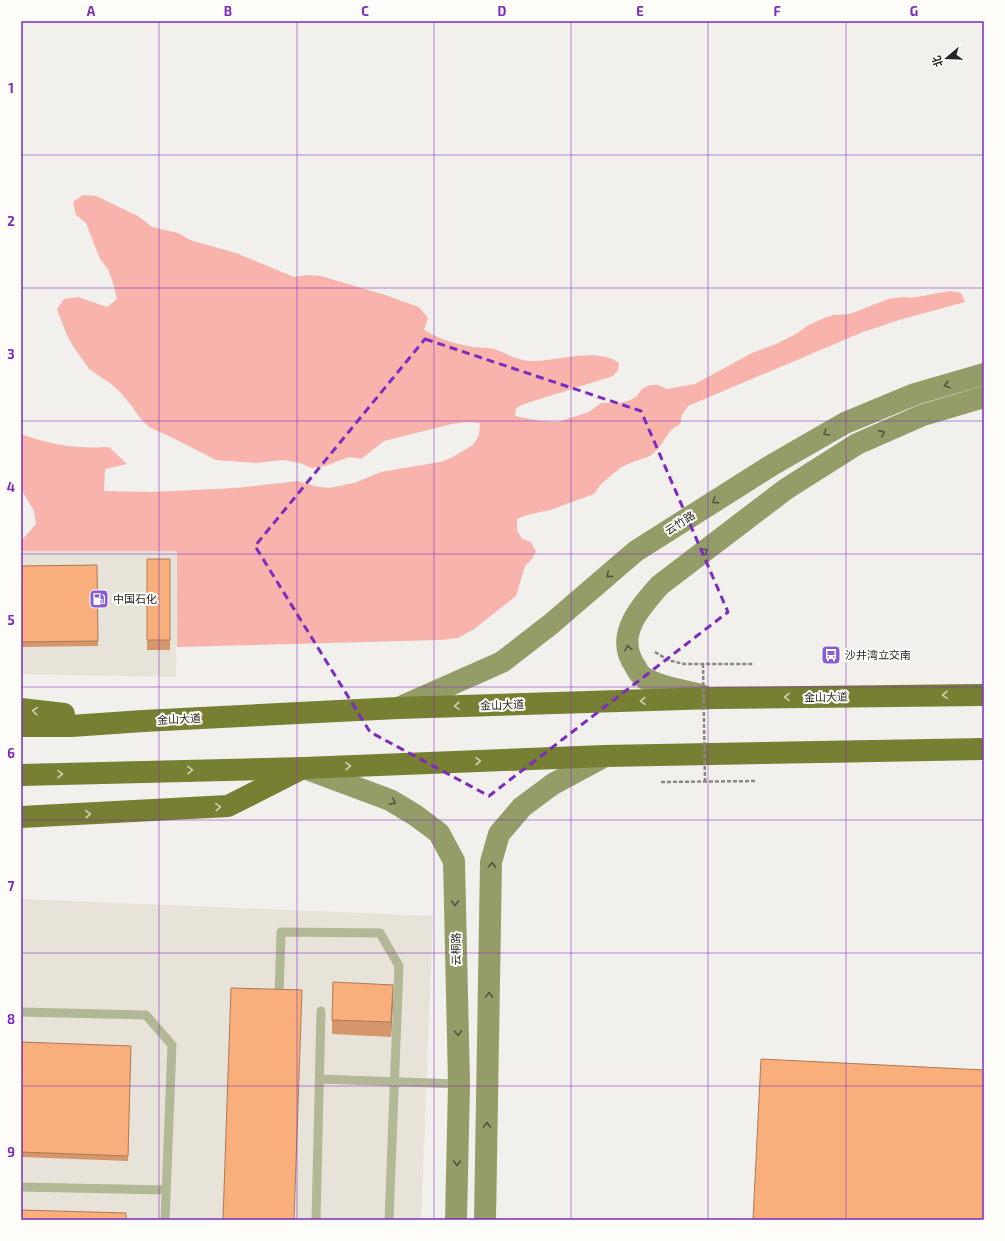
<svg xmlns="http://www.w3.org/2000/svg" width="1005" height="1241" font-family="'Exo 2','Noto Sans SC',sans-serif">
<style>
.built{fill:#e8e3d8}
.green{fill:#f8b3ac}
.lines{fill:none;stroke-linecap:round;stroke-linejoin:round}
.path{stroke:#898885;stroke-width:2.5;stroke-dasharray:4 2;stroke-linecap:butt}
.service{stroke:#b2b895;stroke-width:9}
.secondary{stroke:#949c67;stroke-width:22}
.trunk{stroke:#767f32;stroke-width:22}
.path-bridge{stroke:#898885;stroke-width:2.5;stroke-dasharray:4 2;stroke-linecap:butt}
.wall{fill:#d5966b}
.shaded-wall{fill:#ae7a57}
.building{fill:#f8af7c;stroke:#ae7a57}
.oneway{stroke:#52553f}
.oneway2{stroke:#cfd1b3}
.marked{fill:none;stroke:#7b2cbf;stroke-width:3;stroke-dasharray:8 5;stroke-linejoin:round}
.grid{fill:none;stroke:#7b2cbf;stroke-width:1;stroke-opacity:0.55}
.labels{text-anchor:middle;stroke-width:4;stroke-linejoin:round;paint-order:stroke}
.street-label{font-size:11px;fill:#262624;stroke:#fffdf9}
.poi-label{font-size:11px;fill:#262624;stroke:#fffdf9;text-anchor:start}
.neatline{fill:none;stroke:#7b2cbf;stroke-width:1.5}
.grid-label{font-size:13px;text-anchor:middle;font-weight:bold;fill:#7b2cbf}
</style>
<rect width="100%" height="100%" fill="#f2f0ec"/>
<path class="built" d="M21 551H177L176 677 21 674Z
M21 899 433 916 421 1220H21Z"/>
<path class="green" d="M83 195 96 196 138 216 152 227 178 233 190 240 236 253 294 277 308 275 321 276 385 295 419 307 428 318 424 330C439 339 455 344 473 347 480 348 487 347 494 349 506 353 516 360 529 361 555 362 597 346 619 363L618 370 613 376 524 404 516 408 515 416 540 421 558 422 589 412 601 403H620L628 401 636 397 642 389 650 385H658L667 389 695 384 752 353 776 344 798 333 807 326 824 318 834 315 850 314 888 299 903 297 911 298 950 291 961 293 965 302 899 320 863 332 688 406 682 415 680 424 671 430 658 449 650 456 630 463 620 468 601 484 594 494 550 510 527 515 517 519V530L522 539 531 542 536 551 532 559 525 566 516 596 474 629 458 638 440 640 177 647V551H23L21 541 36 524 34 511 21 489V434C51 445 77 449 109 447L127 464 105 469 104 491 152 492 236 488 298 481 314 486 329 488 354 483 381 472 440 462 451 458 473 445 479 435 480 423 465 422 452 424 384 441 361 459 349 457 325 466 311 468 300 463 283 460 257 463 216 460 175 439 149 427 140 418 131 405 120 392 111 384 89 369 73 346 66 333 57 309 64 299 78 297 107 307 117 299 113 283 108 269 100 259 86 223 76 215 73 202Z"/>
<g class="lines">
<path class="path" d="M655 652 668 660 684 664H753
M661 782 757 781"/>
<path class="service" d="M279 995 281 932 380 933 399 966 389 1220
M21 1012 146 1015 172 1045 165 1220
M319 1079 459 1084
M21 1187 166 1190
M316 1220 321 1011"/>
<path class="secondary" d="M701 695C686 691 653 686 642 676 639 674 637 669 635 666 614 636 640 607 660 585L786 489 857 444 923 415 984 397
M398 708 502 662 551 624 636 551 772 465 845 423 915 394 984 374
M304 768 390 800 415 815 439 833 454 861 459 1084 456 1220
M485 1220 491 862 499 834 522 807 553 784 605 756"/>
<path class="trunk" d="M21 709 64 714
M21 726H71L143 721 398 708 715 698 984 695
M21 775 304 768 605 756 984 749
M21 817 228 806 299 770"/>
<path class="path-bridge" d="M703 664 705 782"/>
</g>
<path class="wall" d="M147 559H170V650H147Z
M97 565 98 646 21 647V566Z
M393 1000 391 1037 332 1034V1020Z
M21 1042 131 1046 128 1161 21 1157Z"/>
<path class="shaded-wall" d="M393 985V1000L391 1037V1022Z"/>
<path class="building" d="M147 559H170V640H147Z
M97 565 98 641 21 642V566Z
M333 982 393 985 391 1022 332 1020Z
M231 988 302 990 294 1220H223Z
M21 1042 131 1046 128 1156 21 1152Z
M761 1059 984 1070V1220H753Z
M21 1210 126 1213V1220H21Z"/>
<defs><path id="oneway-chevron" d="M-2-3.5L2.5 0L-2 3.5" fill="none" stroke-width="1.6" stroke-linecap="round" stroke-linejoin="round"/></defs>
<g class="oneway">
<use href="#oneway-chevron" transform="translate(947 385) rotate(164)"/>
<use href="#oneway-chevron" transform="translate(826 433) rotate(150)"/>
<use href="#oneway-chevron" transform="translate(882 433) rotate(-24)"/>
<use href="#oneway-chevron" transform="translate(715 501) rotate(147)"/>
<use href="#oneway-chevron" transform="translate(705 551) rotate(-37)"/>
<use href="#oneway-chevron" transform="translate(609 575) rotate(139)"/>
<use href="#oneway-chevron" transform="translate(628 648) rotate(-101)"/>
<use href="#oneway-chevron" transform="translate(393 802) rotate(28)"/>
<use href="#oneway-chevron" transform="translate(492 865) rotate(-85)"/>
<use href="#oneway-chevron" transform="translate(455 903) rotate(89)"/>
<use href="#oneway-chevron" transform="translate(489 995) rotate(-89)"/>
<use href="#oneway-chevron" transform="translate(458 1033) rotate(89)"/>
<use href="#oneway-chevron" transform="translate(487 1125) rotate(-89)"/>
<use href="#oneway-chevron" transform="translate(457 1163) rotate(91)"/>
</g>
<g class="oneway2">
<use href="#oneway-chevron" transform="translate(945 695) rotate(179)"/>
<use href="#oneway-chevron" transform="translate(787 697) rotate(179)"/>
<use href="#oneway-chevron" transform="translate(643 701) rotate(178)"/>
<use href="#oneway-chevron" transform="translate(457 706) rotate(178)"/>
<use href="#oneway-chevron" transform="translate(35 711) rotate(-175)"/>
<use href="#oneway-chevron" transform="translate(478 761) rotate(-2)"/>
<use href="#oneway-chevron" transform="translate(348 766) rotate(-2)"/>
<use href="#oneway-chevron" transform="translate(190 770) rotate(-1)"/>
<use href="#oneway-chevron" transform="translate(60 774) rotate(-1)"/>
<use href="#oneway-chevron" transform="translate(218 807) rotate(-3)"/>
<use href="#oneway-chevron" transform="translate(88 814) rotate(-3)"/>
</g>
<path class="marked" d="M425 339 641 411 728 612 489 796 370 732 255 546Z"/>
<path class="grid" d="M159 21V1220M297 21V1220M434 21V1220M571 21V1220M708 21V1220M846 21V1220M21 155H984M21 288H984M21 421H984M21 554H984M21 687H984M21 820H984M21 953H984M21 1086H984"/>
<defs>
<symbol id="fuel-square" viewBox="-11 -11 22 22"><rect x="-9" y="-9" width="18" height="18" rx="4" fill="#875dd7" stroke="#fffdf9"/><path d="M-5.5-6h7V0h2V4h1.3V-2.5L3-4.5l.8-.8L6-3V5H2.5V1h-1V6h-7ZM-4.2-4.7v3.2H.2V-4.7Z" fill="#fff"/></symbol>
<symbol id="bus-square" viewBox="-11 -11 22 22"><rect x="-9" y="-9" width="18" height="18" rx="4" fill="#875dd7" stroke="#fffdf9"/><path d="M-5-6H5V4H4V6H2V4H-2V6H-4V4H-5ZM-3.5-4V0h7V-4ZM-3.5 1.2v1.5H-2V1.2ZM2 1.2v1.5H3.5V1.2Z" fill="#fff"/></symbol>
</defs>
<g fill-rule="evenodd">
<use href="#fuel-square" x="88" y="588" width="22" height="22"/>
<use href="#bus-square" x="820" y="644" width="22" height="22"/>
</g>
<g class="labels">
<g class="street-label">
<text transform="translate(680 523) rotate(-33)" y="4">云竹路</text>
<text transform="translate(826 697) rotate(-1)" y="4">金山大道</text>
<text transform="translate(502 705) rotate(-2)" y="4">金山大道</text>
<text transform="translate(179 719) rotate(-3)" y="4">金山大道</text>
<text transform="translate(456 949) rotate(-91)" y="4">云桐路</text>
</g>
<g class="poi-label">
<text x="113" y="603">中国石化</text>
<text x="845" y="659">沙井湾立交南</text>
</g>
</g>
<rect width="1005" height="1241" fill="none" stroke="#fffdf9" stroke-width="44"/>
<g transform="translate(947 58) rotate(251)" stroke="#fffdf9" stroke-width="3" paint-order="stroke">
<path d="M0-3L7 15L0 10L-7 15Z" fill="#262624"/>
<text y="-6" font-size="11" font-weight="bold" text-anchor="middle" fill="#262624">北</text>
</g>
<rect x="22" y="22" width="961" height="1197" class="neatline"/>
<g class="grid-label">
<text x="91" y="16">A</text>
<text x="228" y="16">B</text>
<text x="365" y="16">C</text>
<text x="502" y="16">D</text>
<text x="640" y="16">E</text>
<text x="777" y="16">F</text>
<text x="914" y="16">G</text>
<text x="11" y="93">1</text>
<text x="11" y="226">2</text>
<text x="11" y="359">3</text>
<text x="11" y="492">4</text>
<text x="11" y="625">5</text>
<text x="11" y="758">6</text>
<text x="11" y="891">7</text>
<text x="11" y="1024">8</text>
<text x="11" y="1157">9</text>
</g>
</svg>
